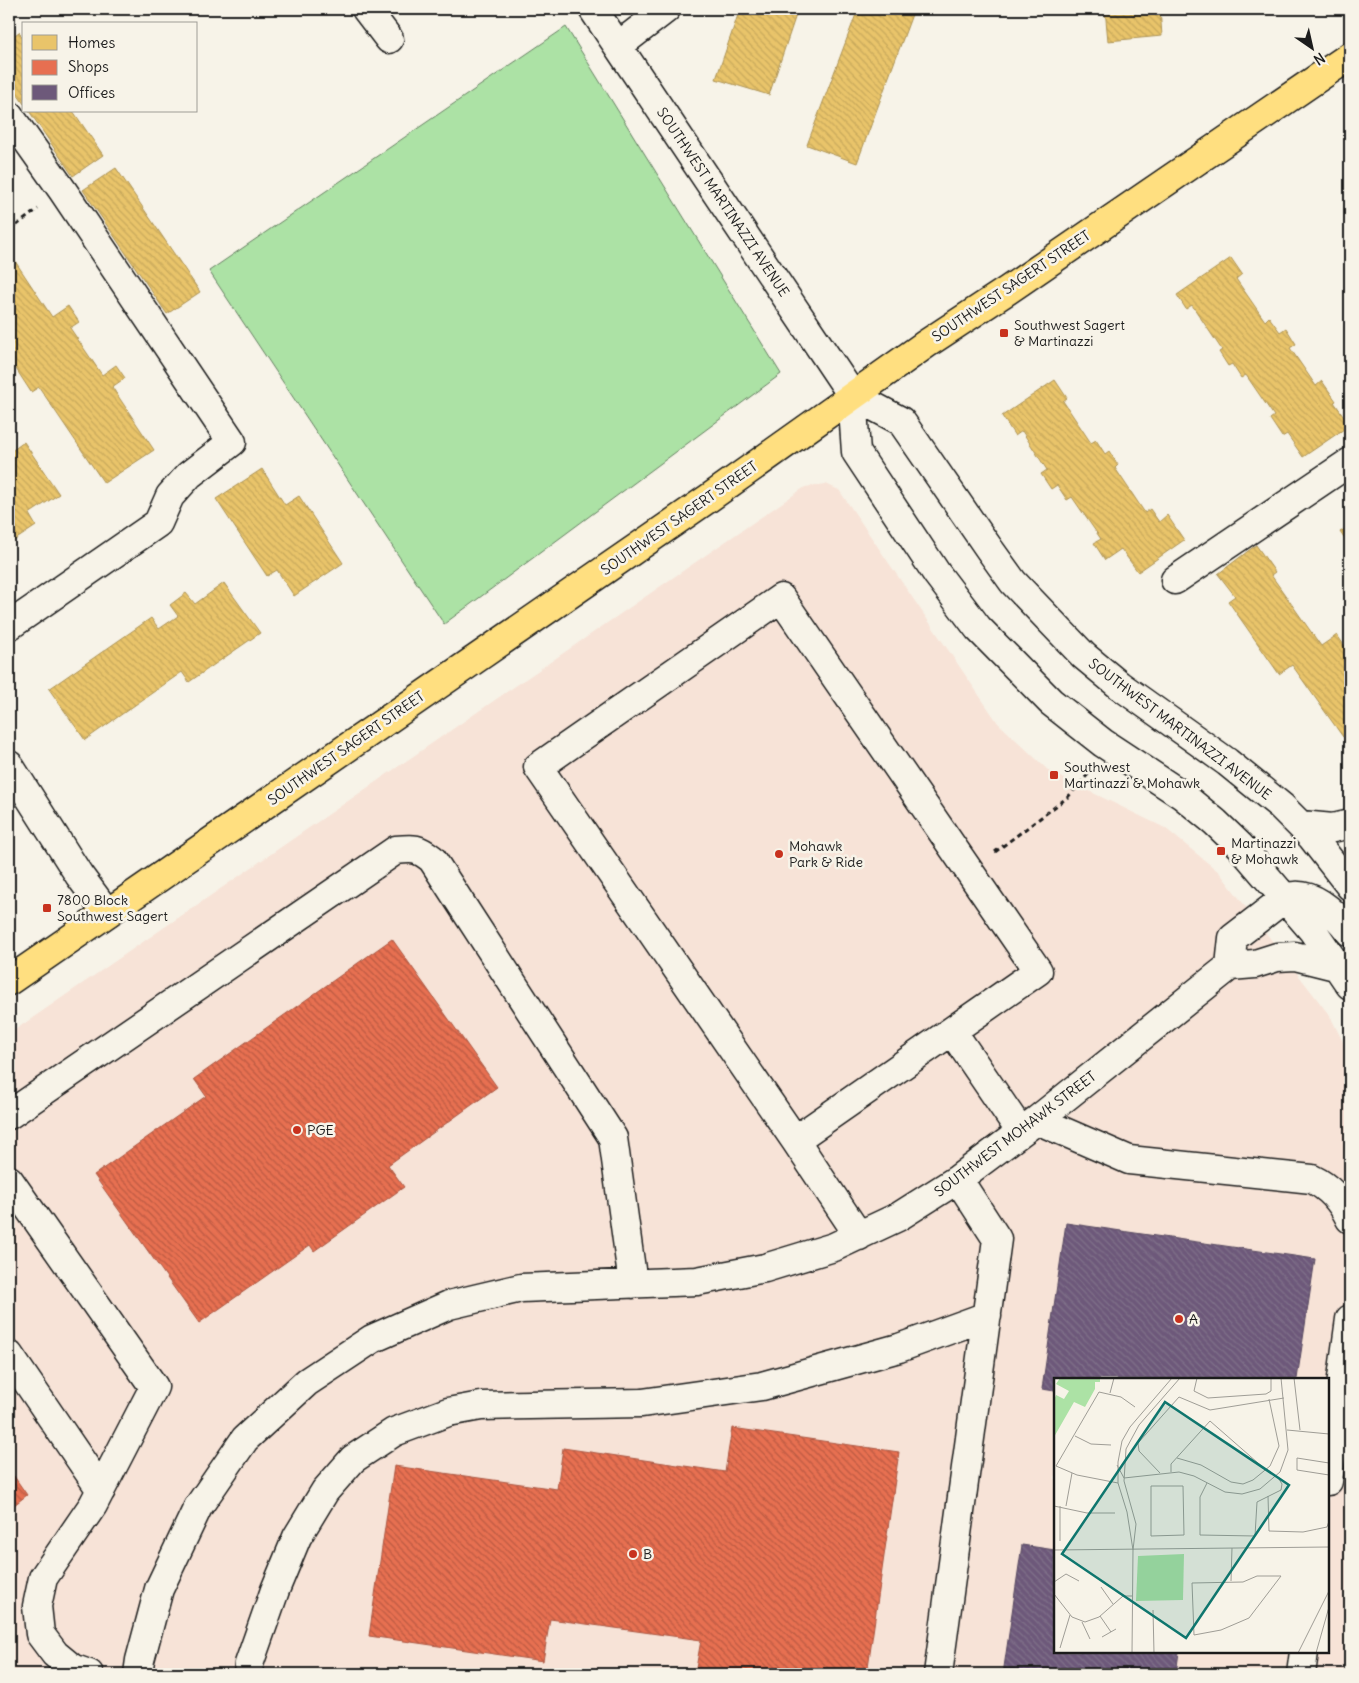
<svg xmlns="http://www.w3.org/2000/svg" width="1359" height="1683" font-family="Delius,sans-serif">
<style>
.built{fill:#f7e3d7;fill-rule:evenodd}
.grass{fill:#ace2a5;stroke:#647f60}
.homes{fill:url(#homes-back-hatch);stroke:#ac9253}
.shops{fill:url(#shops-back-hatch);stroke:#aa5641}
.offices{fill:url(#offices-back-hatch);stroke:#55475e}
.lines{fill:none;stroke-linecap:round;stroke-linejoin:round}
.minor-casing{stroke:#1c1c1c;stroke-width:31}
.major-casing{stroke:#1c1c1c;stroke-width:31}
.path{stroke:#1c1c1c;stroke-width:3;stroke-dasharray:5 4;stroke-linecap:butt}
.minor{stroke:#f7f3e8;stroke-width:28}
.major{stroke:#ffdf80;stroke-width:28}
.poi-dot{fill:#c8321e;stroke:#f7f3e8;stroke-width:2}
.labels{text-anchor:middle;stroke-width:5;stroke-linejoin:round;paint-order:stroke}
.street-label{font-size:14px;fill:#1c1c1c;stroke:#f7f3e8}
.poi-label{font-size:14px;fill:#1c1c1c;stroke:#f7f3e8;text-anchor:start}
.inset-road{fill:none;stroke:#9f9d96;stroke-width:1}
.view{fill:#0f766e;fill-opacity:0.15;stroke:#0f766e;stroke-width:2.5}
.inset-edge{fill:none;stroke:#1c1c1c;stroke-width:2.5}
</style>
<defs>
<pattern id="homes-back-hatch" width="6" height="6" patternUnits="userSpaceOnUse" patternTransform="scale(1.25)"><rect width="6" height="6" fill="#e9c46a"/><path d="M-1 5l2 2M0 0l6 6M5-1l2 2" fill="none" stroke="#c7a85b"/></pattern>
<pattern id="shops-back-hatch" width="6" height="6" patternUnits="userSpaceOnUse" patternTransform="scale(1.25)"><rect width="6" height="6" fill="#e76f51"/><path d="M-1 5l2 2M0 0l6 6M5-1l2 2" fill="none" stroke="#ba5a42"/></pattern>
<pattern id="offices-back-hatch" width="6" height="6" patternUnits="userSpaceOnUse" patternTransform="scale(1.25)"><rect width="6" height="6" fill="#6d597a"/><path d="M-1 5l2 2M0 0l6 6M5-1l2 2" fill="none" stroke="#80728a"/></pattern>
</defs>
<rect width="100%" height="100%" fill="#f7f3e8"/>
<filter id="ink" filterUnits="userSpaceOnUse"><feTurbulence type="fractalNoise" baseFrequency=".02" numOctaves="2"/><feDisplacementMap in="SourceGraphic" scale="10" xChannelSelector="R" yChannelSelector="G"/><feConvolveMatrix kernelMatrix="1 2 1 2 8 2 1 2 1" color-interpolation-filters="sRGB"/></filter>
<g filter="url(#ink)">
<path class="built" d="M826 484 839 490 998 723 1050 772 1165 828 1219 872 1330 1016 1350 1056V1674H9V1034L805 487ZM1055 1379H1328V1652H1055Z"/>
<path class="grass" d="M566 27 781 374 444 624 209 271Z"/>
<path class="homes" d="M740 9H798L769 95 716 79Z
M858 9H914L857 163 807 145Z
M1105 9H1160L1162 36 1108 41Z
M19 32 24 40V104L9 82V39Z
M29 111H73L103 155 73 176Z
M116 168 200 292 167 314 83 190Z
M9 176 14 183 9 188Z
M11 255 52 317 68 306 79 322 70 328 102 375 116 365 125 378 112 387 154 450 104 483 39 387 31 392 9 358V257Z
M1231 258 1242 274 1236 279 1265 321 1269 317 1280 332 1286 328 1296 344 1290 348 1316 386 1322 381 1336 401 1334 402 1350 425 1303 457 1287 434 1282 437 1270 419 1274 416 1246 375 1241 378 1232 364 1228 366 1219 352 1222 350 1192 305 1186 309 1177 295Z
M1055 380 1067 398 1063 401 1091 443 1096 440 1105 454 1109 451 1118 465 1115 468 1145 513 1150 509 1159 522 1167 515 1184 540 1138 572 1121 549 1105 560 1094 543 1101 539 1072 497 1067 500 1057 485 1051 489 1041 474 1047 470 1022 431 1015 436 1002 416Z
M24 442 59 494 29 514 36 526 9 544V453Z
M262 469 285 505 299 496 343 563 294 596 277 570 267 576 216 499Z
M1350 526V547L1340 532Z
M1256 545 1275 572 1271 575 1321 646 1337 635 1350 654V732L1343 737 1292 665 1279 674 1228 601 1235 596 1218 574Z
M224 583 260 633 189 682 182 672 85 740 49 689 151 618 159 629 178 616 170 605 186 593 195 604Z"/>
<path class="shops" d="M392 939 497 1087 388 1165 404 1187 314 1251 310 1245 199 1323 94 1175 206 1096 194 1079Z
M732 1428 899 1452 867 1674H695L701 1640 550 1619 543 1661 369 1636 394 1466 557 1489 563 1448 725 1472Z
M9 1469 27 1495 9 1509Z"/>
<path class="offices" d="M1066 1223 1315 1259 1297 1379H1055V1391L1042 1389Z
M1022 1545 1055 1550V1652H1179L1176 1674H1003Z"/>
<g class="lines">
<defs>
<path id="minor" d="M366 9 389 39
M593 9 852 395 901 421 990 550 1013 582 1084 656 1119 685 1227 762 1281 806 1311 836 1350 886
M618 46 666 9
M9 115 63 191 232 442 189 475 170 496 158 523 9 626
M852 395 856 452 937 574 978 628 1051 702 1103 743 1182 795 1215 822 1240 846 1313 931 1350 985
M1175 580 1350 462
M781 598 1038 971 795 1140 538 767Z
M9 765 79 875 107 913
M1301 825 1333 828 1350 824
M1230 966 1233 938 1285 898C1311 888 1335 913 1350 932
M952 1031 1021 1132
M9 1115 396 850C414 848 418 848 432 859L613 1138 633 1284
M1037 1120 1129 1160 1312 1179C1329 1187 1342 1202 1350 1219
M795 1140 859 1236
M9 1180 154 1387 93 1505 43 1578 37 1606 40 1634 55 1654 72 1668 89 1674
M9 1355 101 1490
M1328 1481 1350 1319
M138 1674 140 1660 159 1589 198 1507 245 1439 307 1382 372 1339 449 1305 521 1288 697 1281 765 1268 834 1247 898 1217 958 1179 1037 1120 1230 966 1255 964 1277 957 1295 956 1339 967
M248 1674 249 1664 275 1590 297 1537 325 1491 353 1459 394 1432 448 1412 481 1406 642 1403 762 1386 899 1348 987 1316
M938 1674 997 1239 958 1179
M1301 1674 1304 1652"/>
<path id="major" d="M9 981 709 498 926 344 1008 290 1350 56"/>
</defs>
<use href="#minor" class="minor-casing"/>
<use href="#major" class="major-casing"/>
<path class="path" d="M9 231 38 209
M995 852 1068 797 1091 771"/>
<use href="#minor" class="minor"/>
<use href="#major" class="major"/>
</g>
</g>
<g class="poi-dot">
<rect x="999" y="328" width="10" height="10" rx="2.5"/>
<rect x="1049" y="770" width="10" height="10" rx="2.5"/>
<rect x="1216" y="846" width="10" height="10" rx="2.5"/>
<circle cx="779" cy="854" r="5"/>
<rect x="42" y="903" width="10" height="10" rx="2.5"/>
<circle cx="297" cy="1130" r="5"/>
<circle cx="1179" cy="1319" r="5"/>
<circle cx="633" cy="1554" r="5"/>
</g>
<g class="labels">
<g class="street-label">
<text transform="translate(723 202) rotate(56)" y="5">SOUTHWEST MARTINAZZI AVENUE</text>
<text transform="translate(1011 286) rotate(-34)" y="5">SOUTHWEST SAGERT STREET</text>
<text transform="translate(679 518) rotate(-35)" y="5">SOUTHWEST SAGERT STREET</text>
<text transform="translate(1180 729) rotate(37)" y="5">SOUTHWEST MARTINAZZI AVENUE</text>
<text transform="translate(346 748) rotate(-35)" y="5">SOUTHWEST SAGERT STREET</text>
<text transform="translate(1015 1134) rotate(-37)" y="5">SOUTHWEST MOHAWK STREET</text>
</g>
<g class="poi-label">
<text x="1014" y="330">Southwest Sagert<tspan x="1014" dy="16">&amp; Martinazzi</tspan></text>
<text x="1064" y="772">Southwest<tspan x="1064" dy="16">Martinazzi &amp; Mohawk</tspan></text>
<text x="1231" y="848">Martinazzi<tspan x="1231" dy="16">&amp; Mohawk</tspan></text>
<text x="789" y="851">Mohawk<tspan x="789" dy="16">Park &amp; Ride</tspan></text>
<text x="57" y="905">7800 Block<tspan x="57" dy="16">Southwest Sagert</tspan></text>
<text x="307" y="1135">PGE</text>
<text x="1189" y="1324">A</text>
<text x="643" y="1559">B</text>
</g>
</g>
<g transform="translate(1054 1378)">
<rect width="275" height="275" fill="#f7f3e8"/>
<path d="M130 176 129 222 82 223 84 178Z" fill="#ace2a5"/>
<path d="M6 0H46V4H41V11L31 29 20 24 0 59V22L2 17 10 21 15 13 2 6Z" fill="#ace2a5"/>
<path class="inset-road" d="M143 0 140 13 154 20 212 16 217 13V0M240 0 246 52M56 15 60 0M233 52 275 56M21 58 37 66 57 67M123 80 147 87 177 104 189 106 199 102 216 88 225 68 215 21M275 85 243 80V92L275 97M63 87 70 100 125 94 140 98 171 114 188 116 206 111 226 94 234 72 227 0M2 88 45 14 67 19 81 29M2 88 23 97 64 105M117 94V86L156 43 212 92M106 95 85 73 84 65 125 19 156 32 230 20M153 105 146 119V157L201 158 203 124 227 112 228 106 223 98M97 108H129L130 157 97 158ZM214 118 215 153 249 154 273 149 275 143M0 128 33 135H61M6 128V163M12 128 18 95M0 172 275 169M79 172 82 146 70 103 72 71 85 47 126 0M203 198H227L195 240 167 252 140 257 138 205 189 204ZM177 203 178 170M0 204 12 196 25 203M47 209 59 226M0 216 18 239 31 244 45 239 69 218H78M99 232 100 275M46 238 57 254M28 244 36 261M48 259 62 251M6 270 16 237M78 275 79 172 73 134 64 105V84L68 63 76 49 118 0M244 275 275 213M262 275 275 229"/>
<path class="view" d="M111 24 235 107 132 260 8 176Z"/>
<rect width="275" height="275" class="inset-edge"/>
</g>
<rect width="1359" height="1683" fill="none" stroke="#f7f3e8" stroke-width="30"/>
<rect x="15" y="15" width="1329" height="1653" fill="none" stroke="#1c1c1c" stroke-width="2" filter="url(#ink)"/>
<rect x="22" y="22" width="175" height="90" fill="#f7f3e8" stroke="#9f9d96"/>
<rect x="32" y="35" width="25" height="15" fill="#e9c46a" stroke="#9f9d96"/>
<text x="68" y="48" font-size="15" fill="#1c1c1c">Homes</text>
<rect x="32" y="60" width="25" height="15" fill="#e76f51" stroke="#9f9d96"/>
<text x="68" y="72" font-size="15" fill="#1c1c1c">Shops</text>
<rect x="32" y="85" width="25" height="15" fill="#6d597a" stroke="#9f9d96"/>
<text x="68" y="98" font-size="15" fill="#1c1c1c">Offices</text>
<g transform="translate(1312 48) rotate(146)" stroke="#f7f3e8" stroke-width="4" paint-order="stroke">
<path d="M0-4L9 19L0 12L-9 19Z" fill="#1c1c1c"/>
<text y="-8" font-size="14" font-weight="bold" text-anchor="middle" fill="#1c1c1c">N</text>
</g>
</svg>
